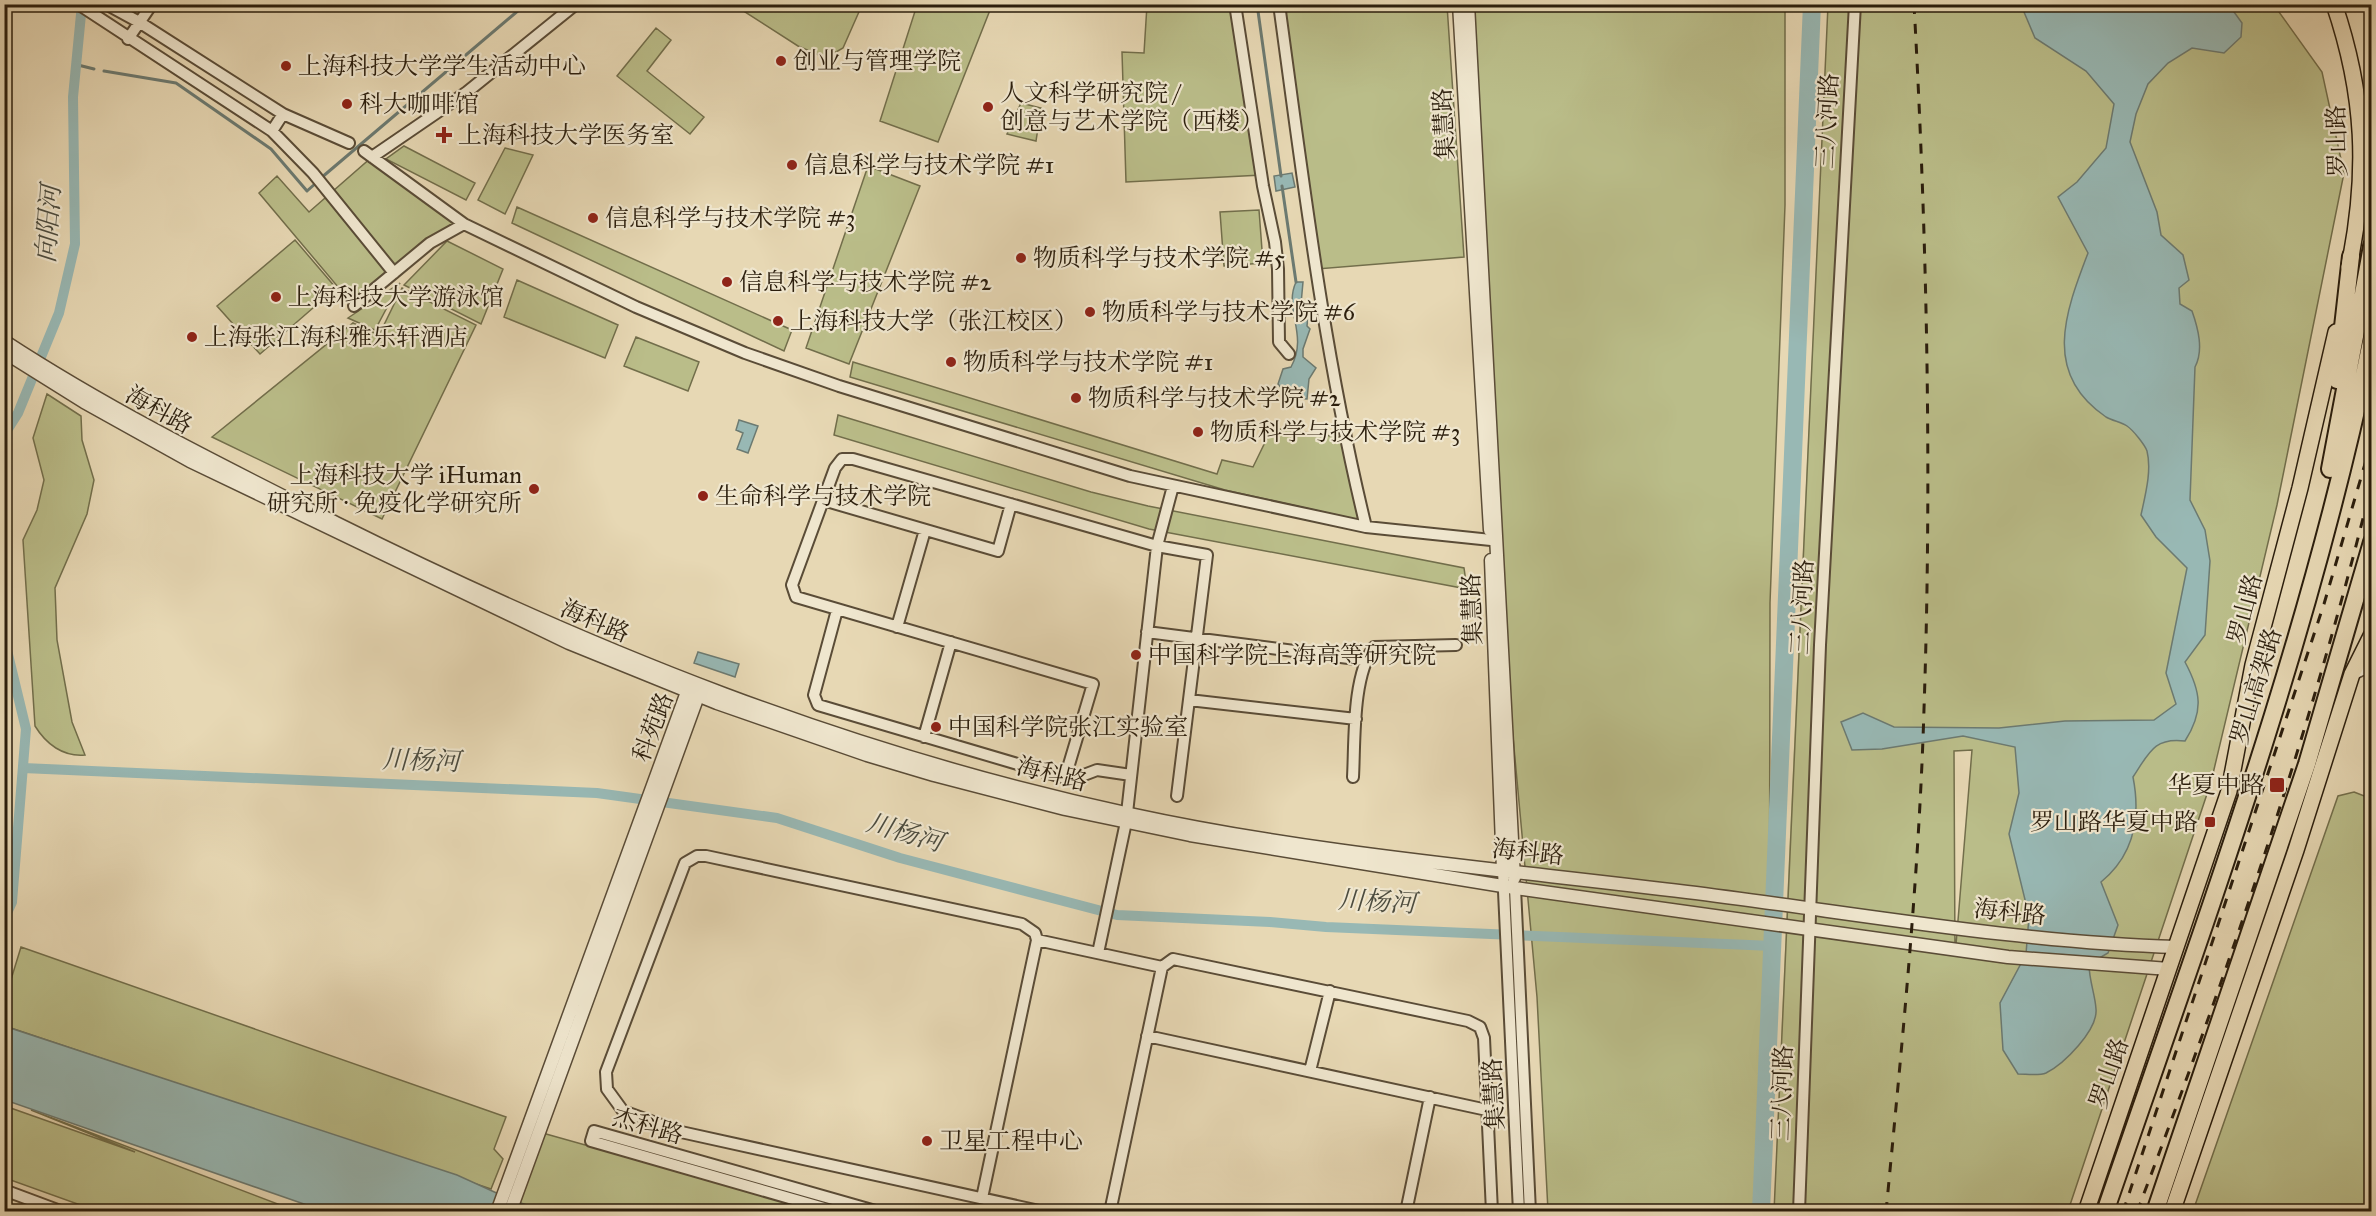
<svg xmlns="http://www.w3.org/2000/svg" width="2376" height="1216" font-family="'IM FELL Great Primer','Noto Serif SC',serif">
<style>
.green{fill:#babd89;stroke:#726e4b;stroke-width:1.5;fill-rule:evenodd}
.water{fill:#98b8b4;stroke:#6c7a71;stroke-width:1.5}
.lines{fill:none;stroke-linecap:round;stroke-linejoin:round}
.stream{stroke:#6c7a71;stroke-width:3}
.canal{stroke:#98b8b4;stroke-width:10}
.river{stroke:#98b8b4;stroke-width:18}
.minor-casing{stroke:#5a4c37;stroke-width:14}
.tertiary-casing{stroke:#5a4c37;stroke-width:15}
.primary-casing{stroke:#2b1e0d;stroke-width:18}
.trunk-casing{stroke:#2b1e0d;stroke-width:20}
.minor{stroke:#efe6ce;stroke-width:10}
.tertiary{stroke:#efe6ce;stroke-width:12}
.primary{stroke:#e7d8b4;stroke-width:15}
.trunk{stroke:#e7d8b4;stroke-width:16}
.rail{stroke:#2b1e0d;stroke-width:3;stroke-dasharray:10 10;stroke-linecap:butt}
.poi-dot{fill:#8f2418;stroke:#efe6ce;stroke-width:2}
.labels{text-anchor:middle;stroke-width:4.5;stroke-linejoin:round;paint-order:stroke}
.poi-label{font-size:24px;fill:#2b1e0d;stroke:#efe6ce;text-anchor:start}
.street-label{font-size:24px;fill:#2b1e0d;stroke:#efe6ce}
.water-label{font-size:26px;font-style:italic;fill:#4c4c3f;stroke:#efe6ce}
</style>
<rect width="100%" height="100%" fill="#e7d8b4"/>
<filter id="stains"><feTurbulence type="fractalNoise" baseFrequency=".00333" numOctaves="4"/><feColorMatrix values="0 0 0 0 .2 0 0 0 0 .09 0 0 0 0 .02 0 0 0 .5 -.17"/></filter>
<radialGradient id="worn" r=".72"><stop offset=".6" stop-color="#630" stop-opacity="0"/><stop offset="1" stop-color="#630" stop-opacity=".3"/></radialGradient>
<path class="green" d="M734 5H862L843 48 831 55 821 56 798 46Z
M917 5H992L938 142 880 121Z
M1147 5H1235L1262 175 1126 182 1122 52 1144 53Z
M1279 5H1447L1464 257 1317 269Z
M1467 5H1785V205L1770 603 1769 1211H1548L1537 997 1500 596Z
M1828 5H2274L2322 72 2344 173 2277 505 2211 782 2068 1211 1774 1212C1790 809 1810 407 1828 5ZM1972 750 1955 957 1954 751Z
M656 28 671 40 647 71 704 117 690 134 617 76Z
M1021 103 1041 108 1036 141 1007 134Z
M404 146 475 183 466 200 386 159Z
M505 148 533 155 505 214 478 200Z
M372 157 464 224 354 306 259 193 277 176 309 212Z
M868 166 920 186 849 364 806 348Z
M517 207 792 330 784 351 512 223Z
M1259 210 1263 263 1224 266 1220 212Z
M295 240 336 288 260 354 217 306Z
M447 241 503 269 481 324 404 285Z
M517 280 618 325 605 358 504 317Z
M400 283 375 330 348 318Z
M402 288 476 325 382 519 212 437 353 323 379 335Z
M636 337 699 362 688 391 624 366Z
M853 362 1217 474 1222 460 1253 467 1272 428 1346 438 1359 520 1225 490 850 377Z
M47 394 81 416 82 440 94 480 87 514 55 588 57 640 72 722 85 755C63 757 46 744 35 726L23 540 37 510 44 480 33 438Z
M838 415 1091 492 1148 506 1464 568 1467 589 1149 529 834 435Z
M2354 792 2372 799 2371 1211H2193L2338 796Z
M21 947 506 1117 494 1149 503 1159 491 1189 5 1026V999Z
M5 1106 135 1152 31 1110 296 1211H97L5 1178Z
M539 1132 820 1211 545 1212 514 1201Z"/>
<path class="water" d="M2021 5H2229L2242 23 2241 37 2224 53 2192 48 2168 63 2148 84 2136 114 2130 142 2157 212 2161 235 2183 255 2189 280 2179 288 2180 304 2192 311C2198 328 2204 350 2195 367L2190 500 2205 530 2210 561 2205 635 2185 662C2201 692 2204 711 2185 741 2154 737 2149 753 2133 777 2141 818 2134 855 2101 882L2118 925 2108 953 2089 964C2089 980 2095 994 2096 1009 2098 1030 2064 1064 2046 1073 2039 1076 2026 1074 2018 1074L2003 1050 2000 1003 2026 954 2029 916 2009 834 2019 793 2015 747 1963 736 1882 749 1852 750 1841 722 1863 713 1894 727 1999 728 2065 721 2154 720 2176 704 2166 673 2187 568 2156 537 2141 515C2145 496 2152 471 2147 451 2145 445 2133 430 2127 426 2121 422 2113 421 2106 417 2042 374 2065 313 2088 253L2058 197 2077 182 2106 148 2114 104 2086 71 2035 38Z
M1292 173 1295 187 1276 191 1274 176Z
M1296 282H1303L1301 304 1308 315 1307 326 1310 329 1303 349V357L1316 368 1309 379 1307 399 1290 398 1278 384 1283 369 1291 367C1309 334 1283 310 1296 282Z
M739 420 758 426 748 453 737 449 743 433 736 430Z
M698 652 739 664 735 677 694 663Z
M4 1026 457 1175 514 1201 547 1211H324L5 1100Z"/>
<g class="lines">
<path class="stream" d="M1257 4 1281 176
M74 64 94 69
M104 71 176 83 271 149 307 191 316 183
M321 178 526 4
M1282 186 1296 282"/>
<path class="canal" d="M4 435 18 413 59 313 75 244 73 97 82 4
M4 638 26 729 12 902 4 919
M23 768 597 793 777 818 900 858 1117 915 1270 922 1326 927 1773 946"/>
<path class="river" d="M1761 1212 1812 4"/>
<defs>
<path id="minor" d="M78 4 272 131 283 114 349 143
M106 4 139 22 283 114
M1235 4 1263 186 1275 242 1278 269 1279 342 1289 354
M1279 4C1303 179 1324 356 1366 527
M128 39 152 4
M272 131 313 173 394 273
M364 151 464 224 636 307 745 353 839 386 1130 476 1366 527 1491 540
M372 157 467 92 576 4
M354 306 430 243 464 224
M823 500 998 551 1011 504
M837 610 814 695 818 705 1065 778H1076L1097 770 1131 775
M897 627 925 530
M1147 632 1364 660
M1189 700 1356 719
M924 737 951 642
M1353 777C1355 741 1352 676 1374 647L1456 645
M1065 778 1093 684 796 597 792 585 835 468 842 459H853L1157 546 1207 555 1177 796
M1503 870 1519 1212
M1515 888 1530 1212
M1037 940 1162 967
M1098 953 1126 822 1157 546 1173 486
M1147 1036 1487 1110
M1310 1071 1330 991
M4 1190 63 1212
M982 1198 1037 940 1035 933 1022 924 706 856H697L685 863 606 1072 607 1089 623 1111 681 1132 1044 1212
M838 1212 591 1141 594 1131 879 1212
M1110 1212 1162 967 1173 959 1468 1021 1480 1027 1484 1038 1492 1212
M1406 1212 1430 1097
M1799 1212 1820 645 1855 4"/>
<path id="tertiary" d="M1459 4 1490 530
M1468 4 1514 878
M4 341C111 411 223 466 336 523 593 651 849 754 1130 814 1314 854 1501 869 1687 892 1850 912 2012 942 2177 947
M4 352 84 402 190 461 569 643 717 703 867 755 934 775 1065 809 1190 835 1515 888 2008 957 2169 969
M1491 560 1503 870
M2352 674 2362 669H2372
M497 1212 687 692 692 688
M510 1212 698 696 697 688"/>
<path id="primary" d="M2334 4C2365 95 2368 173 2349 267
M2086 1212 2229 791 2253 665 2300 488 2336 332
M2172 1212 2296 850 2352 674 2372 634"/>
<path id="trunk" d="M2337 380 2351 256
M2330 469 2372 246
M2105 1212C2204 924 2311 637 2372 337
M2155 1212 2307 764 2372 542"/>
</defs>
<use href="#minor" class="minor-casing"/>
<use href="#tertiary" class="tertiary-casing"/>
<use href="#primary" class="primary-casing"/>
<use href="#trunk" class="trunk-casing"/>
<use href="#minor" class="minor"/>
<use href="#tertiary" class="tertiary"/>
<use href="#primary" class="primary"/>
<use href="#trunk" class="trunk"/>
<path class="rail" d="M1886 1212C1902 1044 1919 877 1924 709 1932 474 1927 239 1914 4
M2123 1212 2324 604 2372 440
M2137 1212C2227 974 2312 730 2372 482"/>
</g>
<g class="poi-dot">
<circle cx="781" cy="61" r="6"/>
<circle cx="286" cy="66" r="6"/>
<circle cx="347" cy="104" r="6"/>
<circle cx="988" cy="107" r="6"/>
<path d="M441 126h6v6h6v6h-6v6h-6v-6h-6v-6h6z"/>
<circle cx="792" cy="165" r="6"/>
<circle cx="593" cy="218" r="6"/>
<circle cx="1021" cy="258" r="6"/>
<circle cx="727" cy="282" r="6"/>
<circle cx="276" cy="297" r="6"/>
<circle cx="1090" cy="312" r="6"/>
<circle cx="778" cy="321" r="6"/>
<circle cx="192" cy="337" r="6"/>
<circle cx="951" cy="362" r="6"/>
<circle cx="1076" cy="398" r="6"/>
<circle cx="1198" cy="432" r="6"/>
<circle cx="534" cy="489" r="6"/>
<circle cx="703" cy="496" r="6"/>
<circle cx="1136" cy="655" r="6"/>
<circle cx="936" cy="727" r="6"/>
<rect x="2269" y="777" width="16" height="16" rx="3"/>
<rect x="2204" y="816" width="12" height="12" rx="3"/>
<circle cx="927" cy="1141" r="6"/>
</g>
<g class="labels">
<g class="poi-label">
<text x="793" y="69">创业与管理学院</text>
<text x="298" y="74">上海科技大学学生活动中心</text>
<text x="1000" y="101">人文科学研究院 /<tspan x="1000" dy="28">创意与艺术学院（西楼）</tspan></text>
<text x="359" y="112">科大咖啡馆</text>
<text x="458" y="143">上海科技大学医务室</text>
<text x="804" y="173">信息科学与技术学院 #1</text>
<text x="605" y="226">信息科学与技术学院 #3</text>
<text x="1033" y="266">物质科学与技术学院 #5</text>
<text x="739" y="290">信息科学与技术学院 #2</text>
<text x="288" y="305">上海科技大学游泳馆</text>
<text x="1102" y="320">物质科学与技术学院 #6</text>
<text x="790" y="329">上海科技大学（张江校区）</text>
<text x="204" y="345">上海张江海科雅乐轩酒店</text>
<text x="963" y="370">物质科学与技术学院 #1</text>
<text x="1088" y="406">物质科学与技术学院 #2</text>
<text x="1210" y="440">物质科学与技术学院 #3</text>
<text x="522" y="483" text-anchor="end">上海科技大学 iHuman<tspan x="522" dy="28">研究所 · 免疫化学研究所</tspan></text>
<text x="715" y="504">生命科学与技术学院</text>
<text x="1148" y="663">中国科学院上海高等研究院</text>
<text x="948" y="735">中国科学院张江实验室</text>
<text x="2264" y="793" text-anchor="end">华夏中路</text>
<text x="2198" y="830" text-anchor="end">罗山路华夏中路</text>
<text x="939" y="1149">卫星工程中心</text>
</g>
<g class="street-label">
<text transform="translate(1827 121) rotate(-87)" y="8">三八河路</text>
<text transform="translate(1444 124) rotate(-93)" y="8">集慧路</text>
<text transform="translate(2337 141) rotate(-92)" y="8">罗山路</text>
<text transform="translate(159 410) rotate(29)" y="8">海科路</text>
<text transform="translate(1802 607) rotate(-87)" y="8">三八河路</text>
<text transform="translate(1472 609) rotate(-92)" y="8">集慧路</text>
<text transform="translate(2245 609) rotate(-75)" y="8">罗山路</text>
<text transform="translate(595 621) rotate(23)" y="8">海科路</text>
<text transform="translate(2256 686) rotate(-73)" y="8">罗山高架路</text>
<text transform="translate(653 727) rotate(-69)" y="8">科苑路</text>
<text transform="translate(1052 774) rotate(14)" y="8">海科路</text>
<text transform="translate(1528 852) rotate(6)" y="8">海科路</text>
<text transform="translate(2010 912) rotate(6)" y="8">海科路</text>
<text transform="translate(2109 1073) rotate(-71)" y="8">罗山路</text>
<text transform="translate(1782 1093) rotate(-88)" y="8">三八河路</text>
<text transform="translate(1494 1094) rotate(-93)" y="8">集慧路</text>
<text transform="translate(648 1126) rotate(16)" y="8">杰科路</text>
</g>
<g class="water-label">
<text transform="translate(48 224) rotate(-86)" y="9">向阳河</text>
<text transform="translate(421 760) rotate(2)" y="9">川杨河</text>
<text transform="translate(905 832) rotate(16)" y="9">川杨河</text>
<text transform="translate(1377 901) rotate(3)" y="9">川杨河</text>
</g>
</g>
<rect width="2376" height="1216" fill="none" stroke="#e7d8b4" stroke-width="24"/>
<rect x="6" y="6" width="2364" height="1204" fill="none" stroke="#2b1e0d" stroke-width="3"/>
<rect x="12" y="12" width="2352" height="1192" fill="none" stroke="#2b1e0d" stroke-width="1.5"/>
<rect width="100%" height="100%" filter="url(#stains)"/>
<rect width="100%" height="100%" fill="url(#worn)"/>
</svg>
